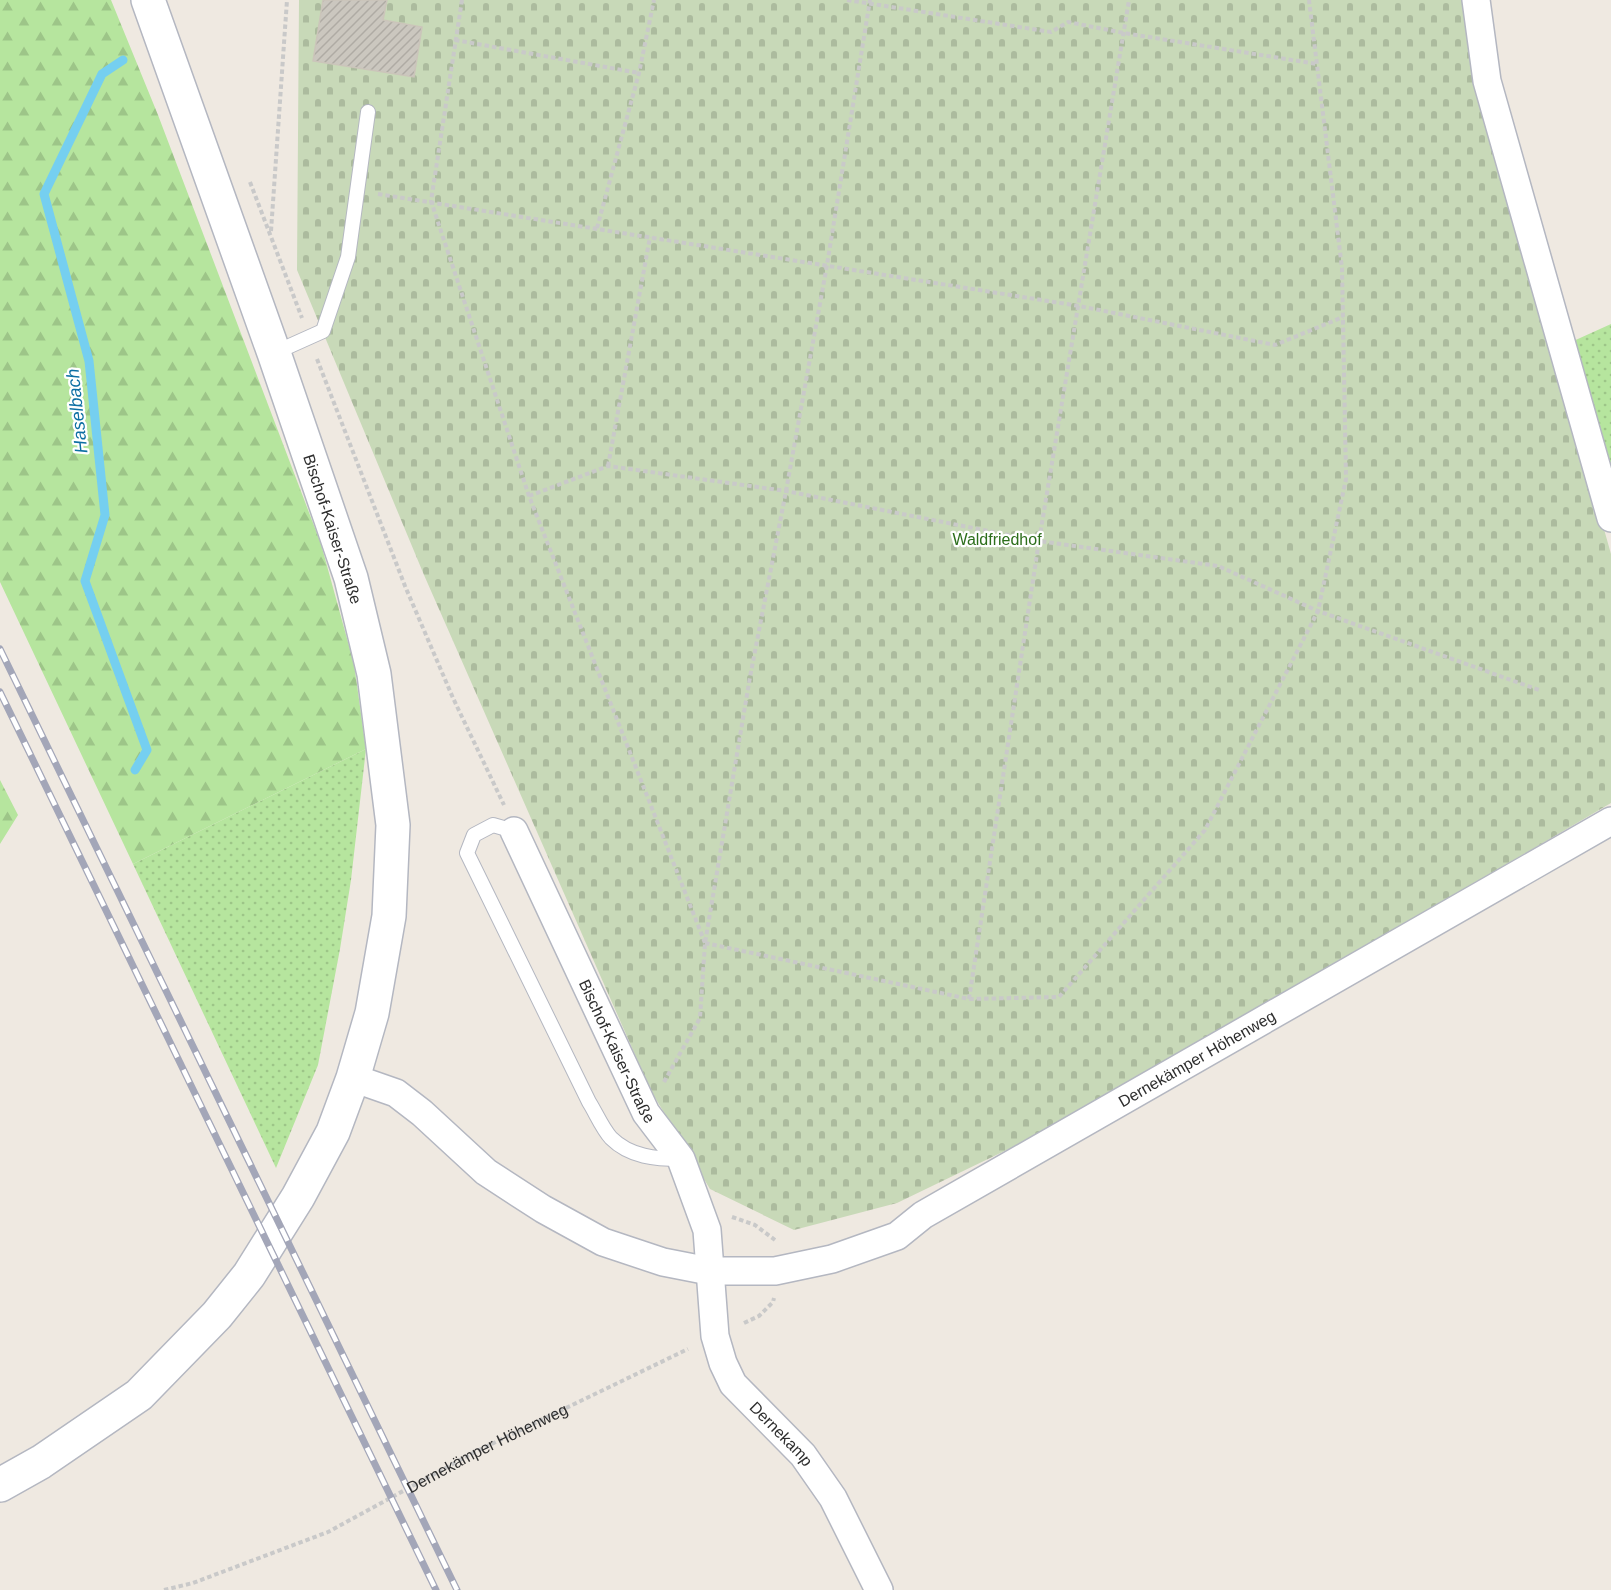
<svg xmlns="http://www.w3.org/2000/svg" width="1611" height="1590" font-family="Arial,sans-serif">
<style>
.grass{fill:url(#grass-dots)}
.forest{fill:url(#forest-firs)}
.cemetery{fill:url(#cemetery-stones)}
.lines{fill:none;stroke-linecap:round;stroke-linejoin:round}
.stream{stroke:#75cff0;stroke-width:9}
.building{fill:url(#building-hatch);stroke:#cbc5ba;stroke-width:1.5}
.lane-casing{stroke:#b4b7c1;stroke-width:16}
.street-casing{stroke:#b4b7c1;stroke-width:30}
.secondary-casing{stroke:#b4b7c1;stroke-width:36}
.path{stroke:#c9c9c9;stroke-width:4;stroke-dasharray:4.5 3;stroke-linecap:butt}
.lane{stroke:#fff;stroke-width:14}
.street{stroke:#fff;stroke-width:27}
.secondary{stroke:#fff;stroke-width:33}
.rail-casing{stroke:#a3a6b8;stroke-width:7}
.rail{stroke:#fff;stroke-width:4.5;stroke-dasharray:14;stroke-linecap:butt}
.labels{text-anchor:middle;stroke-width:4.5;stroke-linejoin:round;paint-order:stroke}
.street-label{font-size:16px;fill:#2e2e2e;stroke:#fff}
.park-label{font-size:16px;fill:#2c6e1b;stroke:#fff}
.water-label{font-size:18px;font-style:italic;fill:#0d6fa3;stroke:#fff}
</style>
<defs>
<pattern id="grass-dots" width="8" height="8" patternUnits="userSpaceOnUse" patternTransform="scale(1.5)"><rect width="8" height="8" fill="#b6e59e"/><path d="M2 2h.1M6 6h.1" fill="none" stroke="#9dc588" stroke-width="1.8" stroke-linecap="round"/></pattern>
<pattern id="forest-firs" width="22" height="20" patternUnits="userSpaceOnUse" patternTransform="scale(1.5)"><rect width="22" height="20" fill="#b6e59e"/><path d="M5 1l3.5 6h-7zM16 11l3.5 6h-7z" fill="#9dc588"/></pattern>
<pattern id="cemetery-stones" width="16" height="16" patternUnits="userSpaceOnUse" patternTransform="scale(1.5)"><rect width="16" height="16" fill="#c8d9b8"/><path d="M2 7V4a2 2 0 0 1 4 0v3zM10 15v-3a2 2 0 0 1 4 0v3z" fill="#acbb9e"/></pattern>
<pattern id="building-hatch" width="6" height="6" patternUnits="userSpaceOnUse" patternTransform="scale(1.5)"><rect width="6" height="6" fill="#cbc7bf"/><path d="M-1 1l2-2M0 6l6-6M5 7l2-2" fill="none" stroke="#afaba4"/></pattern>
</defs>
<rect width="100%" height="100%" fill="#efe9e1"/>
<path class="grass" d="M1611 324V489L1569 343Z
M366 749 351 880 340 949 318 1065 276 1168 133 864Z"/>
<path class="forest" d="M0 0H111L158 115 321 544 354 664 366 749 133 864 0 582Z
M0 780 18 815 0 844Z"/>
<path class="cemetery" d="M299 0H1467L1479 86 1611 554V803L1077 1116 897 1203 794 1230 710 1189 651 1091 424 575 297 270Z"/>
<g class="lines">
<path class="stream" d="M123 60 102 74 44 194 89 361 105 515 85 581 147 750 135 770"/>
</g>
<path class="building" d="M323 0H387L383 20 422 27 414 77 313 61Z"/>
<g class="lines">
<defs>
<path id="lane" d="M274 353 323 331 348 257 368 112
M514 831 493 825 474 835 467 853 589 1102C596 1113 602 1128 611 1138 630 1157 656 1159 681 1159"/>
<g id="street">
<path d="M1476 0 1487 81 1611 518"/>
<path id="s2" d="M514 831 646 1113 681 1159 707 1230 715 1336 723 1363 733 1384 803 1455 833 1498 879 1590"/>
<path id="s3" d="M353 1078 396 1093 422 1113 486 1172 543 1209 603 1242 663 1262 709 1271H775L832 1259 897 1236 923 1215 1611 821"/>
</g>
<path id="secondary" d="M0 1485 41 1462 139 1395 217 1315 249 1275 298 1197 333 1132 353 1078 372 1013 389 916 393 825 374 674 351 578 274 353 148 0"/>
</defs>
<use href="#lane" class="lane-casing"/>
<use href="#street" class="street-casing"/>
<use href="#secondary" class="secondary-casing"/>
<g class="path">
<path d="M462 0 431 201 529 496 705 943"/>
<path d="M847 0 1051 32 1068 22 1124 33 1317 64"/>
<path d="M455 40 639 73"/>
<path d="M250 182 302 318"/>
<path d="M378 194 1079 306 1275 345 1343 317"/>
<path d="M597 228 639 73 654 0"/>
<path d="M271 231 287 0"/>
<path d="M317 359 405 586 453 698 504 805"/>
<path d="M608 466 650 237"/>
<path d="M529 496 608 466 786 491 1039 541 1218 566 1318 611 1539 690"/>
<path d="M705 943 969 999 1059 997 1205 830 1318 611 1346 479 1342 268 1309 0"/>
<path d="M969 999 1039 541 1129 0"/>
<path d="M664 1082 700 1018 705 943 750 677 786 491 827 265 870 0"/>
<path d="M732 1217 755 1225 775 1240"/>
<path d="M744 1323 759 1316 773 1302 774 1298"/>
<path id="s1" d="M164 1590 193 1583 328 1532 471 1454 688 1349"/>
</g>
<use href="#lane" class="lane"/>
<use href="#street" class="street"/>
<use href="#secondary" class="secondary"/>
<defs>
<path id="rail" d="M0 649 457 1590
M0 692 436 1590"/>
</defs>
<use href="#rail" class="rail-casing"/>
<use href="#rail" class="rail"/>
</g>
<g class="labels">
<g class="street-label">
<text transform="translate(333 529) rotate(72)" y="6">Bischof-Kaiser-Straße</text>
<text dy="6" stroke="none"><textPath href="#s2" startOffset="243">Bischof-Kaiser-Straße</textPath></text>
<text dy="6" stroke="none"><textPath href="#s3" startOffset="954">Dernekämper Höhenweg</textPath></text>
<text dy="6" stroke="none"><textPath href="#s2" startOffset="672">Dernekamp</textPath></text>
<text dy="6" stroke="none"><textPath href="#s1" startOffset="354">Dernekämper Höhenweg</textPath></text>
</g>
<g class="park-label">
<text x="997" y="545">Waldfriedhof</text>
</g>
<g class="water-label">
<text transform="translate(77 411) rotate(-96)" y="6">Haselbach</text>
</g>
</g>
</svg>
